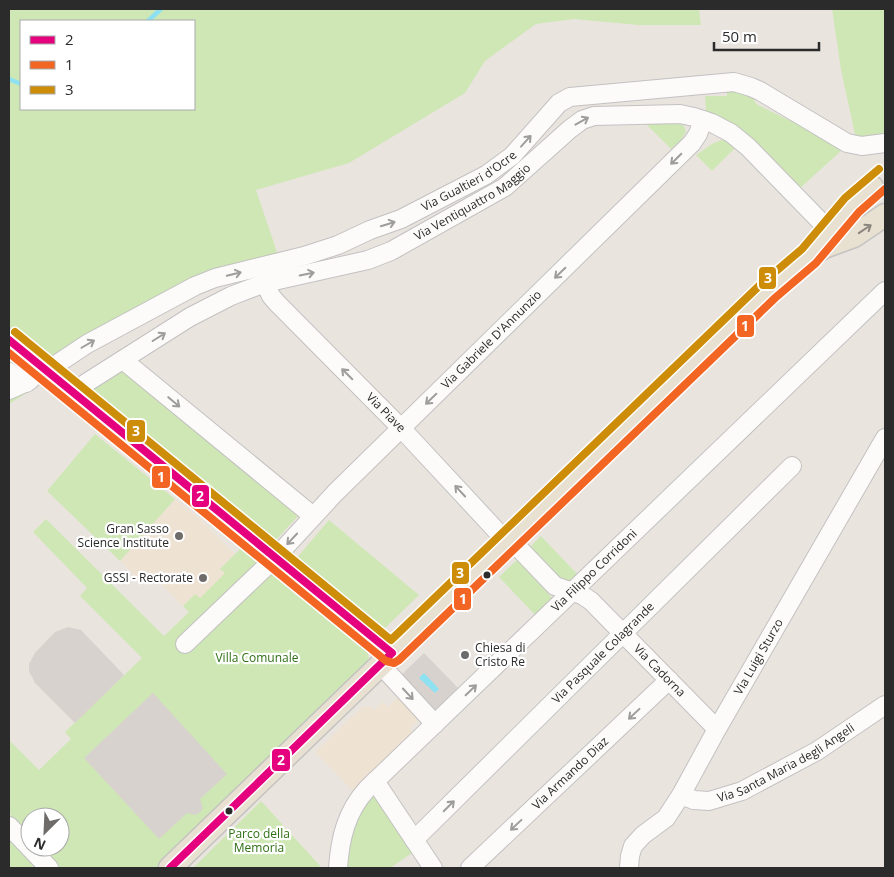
<svg xmlns="http://www.w3.org/2000/svg" width="894" height="877" font-family="'Open Sans',sans-serif">
<style>
.education{fill:#eee2d3}
.green{fill:#cee7b5;fill-rule:evenodd}
.plaza{fill:#d8d2ce}
.water{fill:#8de1f1}
.lines{fill:none;stroke-linecap:round;stroke-linejoin:round}
.stream{stroke:#8de1f1;stroke-width:4.5}
.minor-casing{stroke:#c3c1c1;stroke-width:20}
.major-casing{stroke:#c5c3c1;stroke-width:25}
.minor{stroke:#fcfbfa;stroke-width:18}
.major{stroke:#e8e1d1;stroke-width:22}
.bus-1-casing{stroke:#fff;stroke-width:11}
.bus-2-casing{stroke:#fff;stroke-width:11}
.bus-3-casing{stroke:#fff;stroke-width:11}
.bus-1{stroke:#e5007d;stroke-width:8}
.bus-2{stroke:#f26522;stroke-width:8}
.bus-3{stroke:#ce8d09;stroke-width:8}
.oneway{stroke:#9e9d9d}
.oneway2{stroke:#8a867e}
.poi-dot{fill:#6e6c6a;stroke:#fff;stroke-width:2}
.bus-dot{fill:#2b2b2b;stroke:#fff;stroke-width:2}
.labels{text-anchor:middle;stroke-width:4.5;stroke-linejoin:round;paint-order:stroke}
.street-label{font-size:12px;fill:#2b2b2b;stroke:#fff}
.poi-label{font-size:12px;fill:#2b2b2b;stroke:#fff;text-anchor:end}
.park-label{font-size:12px;fill:#2f6f14;stroke:#fff}
.line-badge{stroke:#fff;stroke-width:2}
.badge-label{font-size:14px;text-anchor:middle;font-weight:bold;fill:#fff}
</style>
<rect width="100%" height="100%" fill="#eae4df"/>
<path class="education" d="M175 499 200 519 235 554 220 568 225 573 200 599 195 594 183 606 148 571 139 580 120 561Z
M400 698 421 717 410 728 414 733 353 791 315 752 362 707 369 706 374 710 383 702 388 707 396 699Z"/>
<path class="green" d="M9 9H699L701 25H638L574 19 536 24 485 61 465 93 349 163 256 190 278 255 135 309 62 349 26 374 38 386 9 404ZM21 21H194V109H21Z
M832 9H885V136L856 139 841 70Z
M742 90 752 95 756 104 809 130 842 150 799 189C771 159 745 125 706 111L705 96H727V91Z
M642 120C655 121 673 118 684 126L686 132 681 140 671 149Z
M721 140H726L736 147 712 171 696 155 712 144Z
M123 368 299 515 274 542 86 391Z
M95 434 175 499 120 561 47 491Z
M46 519 164 636 189 612 183 606 195 594 200 598 225 573 220 569 243 546 367 641 369 663 159 868H56L35 847H60V817H30V841L9 819 11 814 9 811V740L39 770 71 739 65 732 142 658 80 596 87 588 33 532Z
M329 520 419 595 380 633 295 560Z
M541 536 579 576C576 579 573 582 569 582 559 582 537 555 530 547Z
M517 560 555 601 537 617 499 577Z
M376 791 415 851 390 868H345L346 857 358 811Z
M261 801 322 868H193Z
M9 838 38 868H9V853L11 850 9 848Z"/>
<path class="plaza" d="M68 627 81 630 124 675 75 723 35 683 29 671V664L35 653 55 632Z
M424 653 460 690 435 713 400 676Z
M153 693 227 774 200 799 203 808 200 812 195 815 187 813 159 839 84 758Z"/>
<path class="water" d="M424 673 439 689 435 693 419 678Z"/>
<g class="lines">
<path class="stream" d="M148 21 161 9
M9 79 21 84"/>
<defs>
<g id="minor">
<path id="s1" d="M265 283 271 296 277 303 401 428 507 542"/>
<path d="M123 360 313 516"/>
<path d="M9 372 26 383"/>
<path id="s2" d="M49 372 60 362 87 344 195 286 215 278 304 256 338 245 370 230 401 219 486 175 512 156 559 103 570 97 734 82 751 87 760 91 847 143 862 146 885 143"/>
<path d="M9 390 29 381 43 368"/>
<path id="s3" d="M75 393 86 383 190 317 231 296 265 283 368 260 391 251 505 187 570 129 582 120 594 116 680 114 694 117 712 123 731 133 748 147 822 223 840 239"/>
<path id="s4" d="M510 539 555 586 582 595 591 601 717 729"/>
<path id="s5" d="M185 644 276 557 335 493 692 143 698 134 703 120"/>
<path d="M380 664 435 724"/>
<path d="M375 781 433 868"/>
<path id="s6" d="M681 795 694 800 709 801 742 791 817 751 885 705"/>
<path d="M9 826 49 868"/>
<path id="s7" d="M414 840 792 466"/>
<path id="s8" d="M338 868C340 839 346 812 367 789L885 291"/>
<path id="s9" d="M470 868 669 680"/>
<path id="s10" d="M629 868 630 856 633 846 643 835 666 818 681 795 717 729 885 438"/>
</g>
<path id="major" d="M813 252 837 221 872 187
M9 340 392 653
M170 868 768 291 809 256 824 247 854 236 885 215"/>
</defs>
<use href="#minor" class="minor-casing"/>
<use href="#major" class="major-casing"/>
<use href="#minor" class="minor"/>
<use href="#major" class="major"/>
<defs>
<path id="bus-1" d="M9 340 392 653
M170 868 392 653"/>
<path id="bus-2" d="M9 353 386 661 394 663 399 660 775 298 816 263 859 212 885 189"/>
<path id="bus-3" d="M15 332 391 640 761 284 802 249 845 198 879 169"/>
</defs>
<use href="#bus-1" class="bus-1-casing"/>
<use href="#bus-2" class="bus-2-casing"/>
<use href="#bus-3" class="bus-3-casing"/>
<use href="#bus-1" class="bus-1"/>
<use href="#bus-2" class="bus-2"/>
<use href="#bus-3" class="bus-3"/>
</g>
<defs><path id="oneway-shaft" d="M-6 0H5M1.5-3L5.5 0L1.5 3" fill="none" stroke-width="1.6" stroke-linecap="round" stroke-linejoin="round" transform="scale(1.25)"/></defs>
<g class="oneway">
<use href="#oneway-shaft" transform="translate(582 121) rotate(-29)"/>
<use href="#oneway-shaft" transform="translate(526 141) rotate(-48)"/>
<use href="#oneway-shaft" transform="translate(676 159) rotate(135)"/>
<use href="#oneway-shaft" transform="translate(388 224) rotate(-17)"/>
<use href="#oneway-shaft" transform="translate(560 273) rotate(136)"/>
<use href="#oneway-shaft" transform="translate(234 274) rotate(-14)"/>
<use href="#oneway-shaft" transform="translate(307 274) rotate(-12)"/>
<use href="#oneway-shaft" transform="translate(159 337) rotate(-32)"/>
<use href="#oneway-shaft" transform="translate(88 344) rotate(-30)"/>
<use href="#oneway-shaft" transform="translate(347 374) rotate(-135)"/>
<use href="#oneway-shaft" transform="translate(431 399) rotate(136)"/>
<use href="#oneway-shaft" transform="translate(174 402) rotate(40)"/>
<use href="#oneway-shaft" transform="translate(460 491) rotate(-133)"/>
<use href="#oneway-shaft" transform="translate(292 539) rotate(133)"/>
<use href="#oneway-shaft" transform="translate(471 690) rotate(-44)"/>
<use href="#oneway-shaft" transform="translate(408 694) rotate(47)"/>
<use href="#oneway-shaft" transform="translate(634 714) rotate(137)"/>
<use href="#oneway-shaft" transform="translate(449 806) rotate(-45)"/>
<use href="#oneway-shaft" transform="translate(516 825) rotate(137)"/>
</g>
<use class="oneway2" href="#oneway-shaft" transform="translate(865 229) rotate(-34)"/>
<g class="poi-dot">
<circle cx="179" cy="536" r="5"/>
<circle cx="203" cy="578" r="5"/>
<circle cx="465" cy="655" r="5"/>
</g>
<g class="bus-dot">
<circle cx="487" cy="575" r="4.5"/>
<circle cx="229" cy="811" r="4.5"/>
</g>
<g class="labels">
<g class="street-label">
<text dy="4" stroke="none"><textPath href="#s2" startOffset="465">Via Gualtieri d'Ocre</textPath></text>
<text dy="4" stroke="none"><textPath href="#s3" startOffset="446">Via Ventiquattro Maggio</textPath></text>
<text dy="4" stroke="none"><textPath href="#s5" startOffset="432">Via Gabriele D'Annunzio</textPath></text>
<text dy="4" stroke="none"><textPath href="#s1" startOffset="178">Via Piave</textPath></text>
<text dy="4" stroke="none"><textPath href="#s8" startOffset="401">Via Filippo Corridoni</textPath></text>
<text dy="4" stroke="none"><textPath href="#s7" startOffset="266">Via Pasquale Colagrande</textPath></text>
<text dy="4" stroke="none"><textPath href="#s10" startOffset="252">Via Luigi Sturzo</textPath></text>
<text dy="4" stroke="none"><textPath href="#s4" startOffset="202">Via Cadorna</textPath></text>
<text dy="4" stroke="none"><textPath href="#s6" startOffset="115">Via Santa Maria degli Angeli</textPath></text>
<text dy="4" stroke="none"><textPath href="#s9" startOffset="138">Via Armando Diaz</textPath></text>
</g>
<g class="poi-label">
<text x="169" y="533">Gran Sasso<tspan x="169" dy="14">Science Institute</tspan></text>
<text x="193" y="582">GSSI - Rectorate</text>
<text x="475" y="652" text-anchor="start">Chiesa di<tspan x="475" dy="14">Cristo Re</tspan></text>
</g>
<g class="park-label">
<text x="257" y="662">Villa Comunale</text>
<text x="259" y="838">Parco della<tspan x="259" dy="14">Memoria</tspan></text>
</g>
</g>
<g class="line-badge">
<rect x="758" y="266" width="19" height="24" rx="5" fill="#ce8d09"/>
<rect x="736" y="314" width="19" height="24" rx="5" fill="#f26522"/>
<rect x="126" y="419" width="20" height="24" rx="5" fill="#ce8d09"/>
<rect x="151" y="465" width="20" height="24" rx="5" fill="#f26522"/>
<rect x="191" y="484" width="19" height="24" rx="5" fill="#e5007d"/>
<rect x="451" y="561" width="19" height="24" rx="5" fill="#ce8d09"/>
<rect x="453" y="587" width="19" height="24" rx="5" fill="#f26522"/>
<rect x="271" y="748" width="20" height="24" rx="5" fill="#e5007d"/>
</g>
<g class="badge-label">
<text x="768" y="283">3</text>
<text x="745" y="331">1</text>
<text x="136" y="436">3</text>
<text x="161" y="482">1</text>
<text x="200" y="501">2</text>
<text x="460" y="578">3</text>
<text x="463" y="604">1</text>
<text x="281" y="765">2</text>
</g>
<rect width="894" height="877" fill="none" stroke="#2b2b2b" stroke-width="20"/>
<rect x="20" y="20" width="175" height="90" fill="#ffffff" stroke="#aaaaaa"/>
<rect x="30" y="36" width="25" height="8" fill="#e5007d" stroke="#aaaaaa"/>
<text x="65" y="45" font-size="15" fill="#2b2b2b">2</text>
<rect x="30" y="61" width="25" height="8" fill="#f26522" stroke="#aaaaaa"/>
<text x="65" y="70" font-size="15" fill="#2b2b2b">1</text>
<rect x="30" y="86" width="25" height="8" fill="#ce8d09" stroke="#aaaaaa"/>
<text x="65" y="95" font-size="15" fill="#2b2b2b">3</text>
<g transform="translate(45 832) rotate(204)"><circle r="24" fill="#ffffff" stroke="#aaaaaa"/>
<path d="M0-4L9 19L0 12L-9 19Z" fill="#6e6c6a"/>
<text y="-8" font-size="14" font-weight="bold" text-anchor="middle" fill="#2b2b2b">N</text>
</g>
<path d="M714 42v8h105v-8" fill="none" stroke="#2b2b2b" stroke-width="2.5"/>
<text x="722" y="42" font-size="15" fill="#2b2b2b" stroke="#ffffff" stroke-width="4" paint-order="stroke">50 m</text>
</svg>
